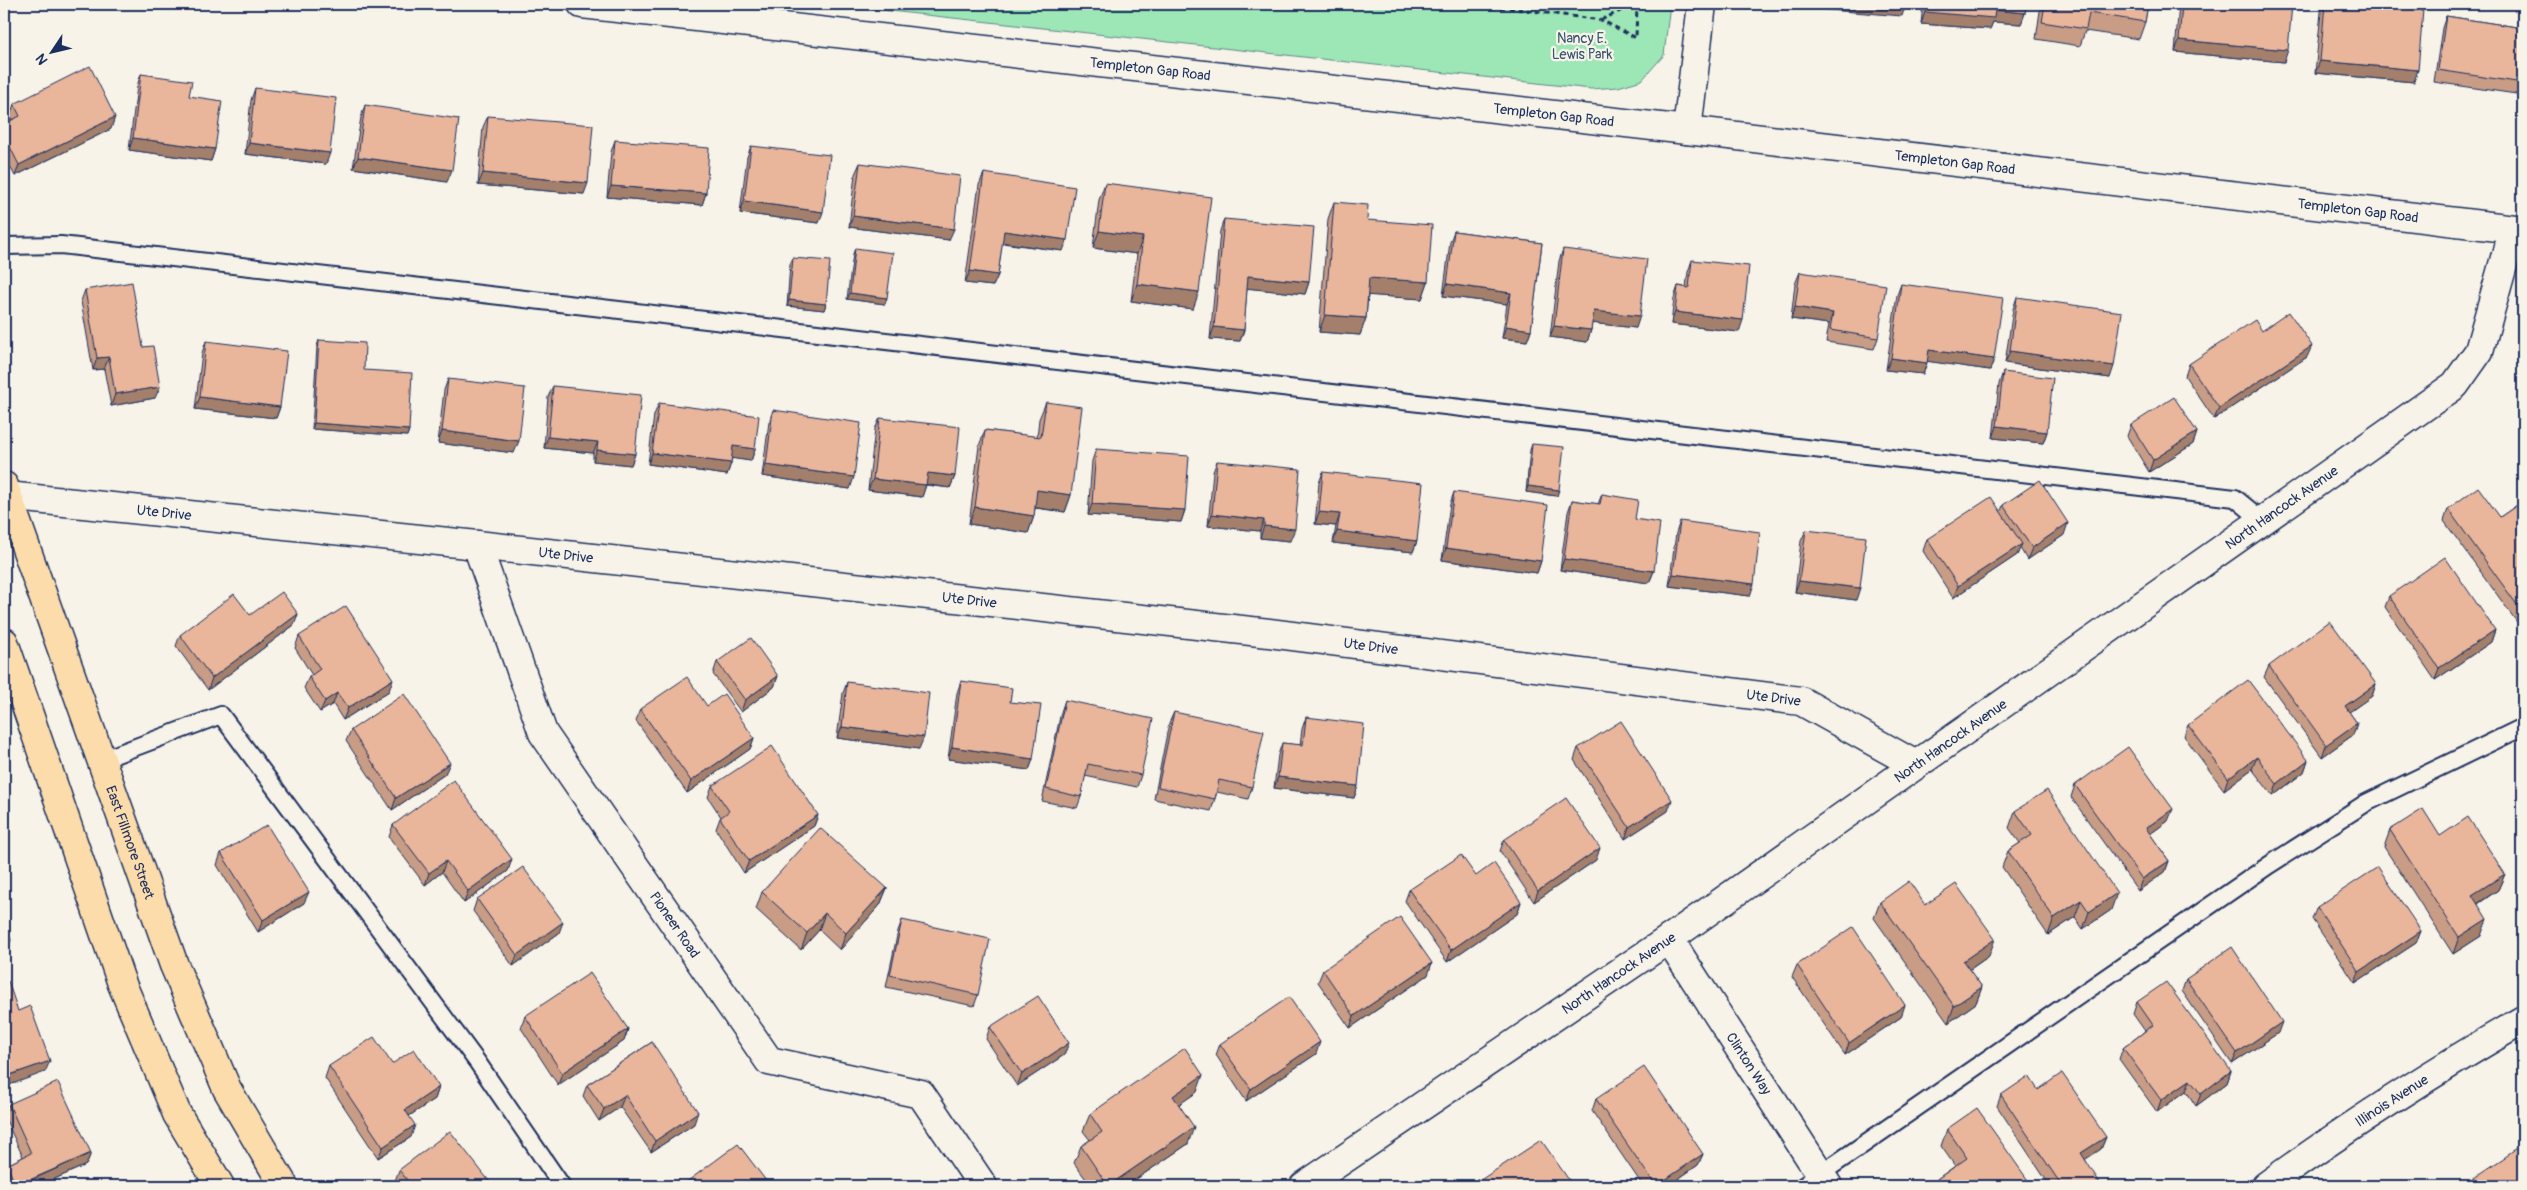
<svg xmlns="http://www.w3.org/2000/svg" width="2527" height="1190" font-family="Pangolin,sans-serif">
<style>
.green{fill:#9de6b5;stroke:#5c8a8a}
.lines{fill:none;stroke-linecap:round;stroke-linejoin:round}
.lane-casing{stroke:#1b2f5e;stroke-width:20}
.street-casing{stroke:#1b2f5e;stroke-width:31}
.secondary-casing{stroke:#1b2f5e;stroke-width:31}
.primary-casing{stroke:#1b2f5e;stroke-width:31}
.path{stroke:#1b2f5e;stroke-width:3;stroke-dasharray:5 4;stroke-linecap:butt}
.lane{stroke:#f7f3e8;stroke-width:16}
.street{stroke:#f7f3e8;stroke-width:28}
.secondary{stroke:#f7f3e8;stroke-width:28}
.primary{stroke:#fddcac;stroke-width:28}
.wall{fill:#c89c85;stroke:#1b2f5e}
.shaded-wall{fill:#a37f6c;stroke:#1b2f5e}
.building{fill:#e9b59b;stroke:#1b2f5e}
.labels{text-anchor:middle;stroke-width:4.5;stroke-linejoin:round;paint-order:stroke}
.park-label{font-size:14px;fill:#35546f;stroke:#f7f3e8}
.street-label{font-size:14px;fill:#1b2f5e;stroke:#f7f3e8}
</style>
<rect width="100%" height="100%" fill="#f7f3e8"/>
<filter id="ink" filterUnits="userSpaceOnUse"><feTurbulence type="fractalNoise" baseFrequency=".02" numOctaves="2"/><feDisplacementMap in="SourceGraphic" scale="10" xChannelSelector="R" yChannelSelector="G"/><feConvolveMatrix kernelMatrix="1 2 1 2 8 2 1 2 1" color-interpolation-filters="sRGB"/></filter>
<g filter="url(#ink)">
<path class="green" d="M827 4H1670L1664 55 1642 80 1618 87 1591 89Z"/>
<g class="lines">
<defs>
<path id="lane" d="M4 246 61 245 2235 498 2262 520
M101 760 221 715 478 1063 562 1186
M1803 1186 2269 865 2366 803 2523 727"/>
<g id="street">
<path d="M752 23 754 4"/>
<path d="M1687 130 1702 4"/>
<path id="s1" d="M7 496 477 545 1269 633 1801 701 1914 764"/>
<path id="s2" d="M477 545 543 733 769 1061 921 1094 983 1186"/>
<path id="s3" d="M1669 939 1828 1186"/>
<path id="s4" d="M2266 1186C2350 1125 2433 1072 2523 1020"/>
</g>
<g id="secondary">
<path id="s5" d="M582 4 1687 130 2523 230"/>
<path id="s6" d="M1304 1186 1669 939 2455 385 2479 351 2513 229"/>
</g>
<g id="primary">
<path id="s7" d="M4 486 174 965 227 1089 284 1186"/>
<path d="M4 642 122 984 177 1114 220 1186"/>
</g>
</defs>
<use href="#lane" class="lane-casing"/>
<use href="#street" class="street-casing"/>
<use href="#secondary" class="secondary-casing"/>
<use href="#primary" class="primary-casing"/>
<path class="path" d="M1365 4 1509 8 1601 20 1636 38 1637 4
M1601 20 1635 4"/>
<use href="#lane" class="lane"/>
<use href="#street" class="street"/>
<use href="#secondary" class="secondary"/>
<use href="#primary" class="primary"/>
</g>
<path class="wall" d="M1923 4H2026L2025 13 2021 24 1993 22 1990 29 1921 24Z
M2041 4H2148L2145 22 2139 39 2085 31 2080 46 2036 39Z
M2179 4H2292L2284 62 2175 52Z
M2324 4H2360L2414 82 2315 73 2321 12Z
M2446 16 2523 28V95L2434 82 2442 28Z
M141 74 189 96 215 149 211 161 129 150 137 86Z
M255 88 326 164 245 154 251 100Z
M14 104 111 129 15 176 4 155V124L12 120 10 116Z
M365 105 447 182 353 168 361 117Z
M488 116 584 194 478 185 483 127Z
M615 140 706 193 702 205 607 197 611 152Z
M751 146 819 223 740 213 747 157Z
M860 163 949 240 849 227 855 174Z
M984 173 1063 251 1002 243 998 275 993 286 965 283 979 185Z
M1105 183 1193 309 1131 301 1137 254 1093 248 1099 200Z
M1334 202 1367 220 1428 282 1422 299 1368 295 1366 318 1360 335 1319 332 1328 219Z
M1224 219 1309 282 1305 294 1247 288 1244 330 1240 341 1210 339 1220 231Z
M1454 231 1542 243 1531 330 1527 341 1502 338 1507 304 1443 296 1450 242Z
M855 248 885 304 847 299 853 254Z
M1563 249 1636 328 1592 323 1591 330 1587 342 1550 337 1559 261Z
M793 258 826 304 824 310 787 306 790 264Z
M1692 260 1739 332 1671 324 1674 298 1678 286 1686 287 1688 272Z
M1800 272 1878 338 1874 349 1826 342 1829 324 1791 319 1795 284Z
M1901 284 1994 359 1990 370 1927 361 1923 374 1886 370 1897 295Z
M85 290 155 398 111 406 104 369 93 370 81 301Z
M2017 297 2110 378 2005 363 2013 309Z
M2262 331 2307 357 2214 419 2185 376 2189 364Z
M319 340 364 370 409 430 407 436 312 429 317 346Z
M206 341 280 407 276 418 195 409 202 353Z
M2003 372 2047 432 2043 443 1993 438 1999 384Z
M448 379 514 453 438 443 444 390Z
M553 386 635 454 631 465 593 461V453L544 448 548 397Z
M1046 402 1071 495 1065 512 1035 508 1034 516 1028 533 969 524 979 446 985 430 1037 437 1039 419Z
M659 403 755 449 751 461 732 458 731 463 727 475 648 464 654 415Z
M773 410 850 489 762 476 769 422Z
M880 418 955 476 950 488 926 485 922 497 868 490 875 429Z
M2131 425 2197 432 2193 444 2149 472 2127 436Z
M1532 444 1557 496 1526 492 1530 450Z
M1096 449 1185 510 1181 522 1088 515 1092 461Z
M1217 461 1290 541 1260 538V531L1208 526 1213 472Z
M1323 472 1417 541 1413 552 1333 543 1336 526 1315 524 1319 483Z
M1454 492 1541 561 1537 573 1442 560 1450 504Z
M1602 494 1635 519 1654 571 1649 583 1560 570 1568 512 1572 500 1598 504Z
M2523 501V622L2519 625 2444 521 2448 509 2500 517Z
M2003 505 2064 535 2027 560 2020 548 2017 555 1953 598 1923 551 1927 539 2001 511Z
M1680 521 1750 596 1669 586 1676 533Z
M1806 530 1856 600 1795 592 1801 541Z
M2389 596 2495 630 2491 642 2435 680 2385 607Z
M298 614 294 625 208 690 176 646 180 635 250 615Z
M299 636 389 691 343 720 333 704 320 712 304 688 309 677 312 675 295 648Z
M717 662 778 676 774 687 741 712 713 674Z
M2269 666 2376 684 2372 696 2349 712 2357 723 2353 735 2322 757 2264 677Z
M961 681 1010 702 1033 759 1029 770 948 759 957 693Z
M847 682 919 749 837 738 843 693Z
M1065 700 1141 775 1137 787 1085 776 1081 797 1077 808 1042 801 1061 712Z
M707 706 754 738 750 749 687 793 636 721 640 709Z
M1174 712 1252 787 1248 799 1217 792 1211 811 1154 799 1169 723Z
M1306 717 1358 786 1354 798 1274 788 1278 755 1282 743 1300 745 1302 729Z
M2188 725 2308 760 2304 772 2273 796 2252 769 2224 790 2184 736Z
M351 730 445 774 392 810 346 741Z
M1578 748 1668 811 1625 839 1574 760Z
M2075 785 2168 821 2150 834 2169 861 2165 872 2138 891 2071 797Z
M712 786 818 815 814 826 744 873 716 829 720 818 721 817 708 797Z
M2015 811 2111 910 2083 929 2075 917 2048 935 2002 867 2008 851 2020 843 2009 828Z
M393 825 508 871 464 903 442 872 425 885 389 837Z
M2390 830 2440 836 2505 874 2498 890 2478 904 2481 936 2453 954 2384 847Z
M1504 840 1596 860 1534 902 1500 851Z
M221 853 304 903 258 932 217 865Z
M1476 876 1521 902 1517 914 1447 962 1405 901 1409 890Z
M887 888 880 905 840 950 819 930 801 950 756 909 762 892Z
M477 899 559 933 513 966 473 911Z
M1880 902 1925 905 1989 956 1969 970 1982 987 1976 1003 1948 1023 1874 918Z
M2317 907 2421 931 2416 943 2355 983 2312 919Z
M902 920 978 995 974 1006 886 987 898 931Z
M1797 965 1901 1017 1845 1055 1792 977Z
M1323 970 1428 975 1350 1028 1318 982Z
M2186 979 2278 1033 2232 1064 2182 991Z
M2137 1002 2231 1071 2227 1083 2196 1106 2186 1091 2157 1112 2119 1059 2123 1048 2145 1031 2133 1014Z
M525 1016 628 1029 624 1041 558 1085 521 1028Z
M990 1027 1064 1055 1017 1086 986 1039Z
M652 1042 694 1124 651 1152 620 1107 599 1121 583 1096 587 1085Z
M1220 1044 1316 1054 1246 1101 1216 1055Z
M392 1064 439 1087 435 1099 409 1116 411 1137 378 1158 325 1078 329 1066Z
M1197 1092 1179 1104 1188 1144 1126 1186H1091L1074 1163 1081 1146 1090 1140 1083 1131 1090 1114Z
M2001 1095 2106 1137 2101 1149 2085 1159 2099 1186H2050L1997 1106Z
M1596 1099 1703 1154 1698 1165 1668 1186H1643L1592 1111Z
M9 1104 91 1153 86 1165 39 1186H7L4 1179V1172L7 1165 23 1157 4 1116Z
M1947 1129 2032 1186H1934L1937 1179 1955 1166 1941 1146Z
M399 1170 493 1186H393Z"/>
<path class="shaded-wall" d="M1794 4H1906L1902 16 1793 7Z
M1995 10 2025 13 2021 24 1993 22 1990 29 1921 24 1925 12Z
M2179 40 2288 50 2284 62 2175 52Z
M2320 61 2418 70 2414 82 2315 73Z
M115 117 111 129 15 176 19 165Z
M133 138 215 149 211 161 129 150Z
M249 143 330 153 326 164 245 154Z
M358 157 452 170 447 182 353 168Z
M483 173 588 183 584 194 478 185Z
M611 186 706 193 702 205 607 197Z
M744 201 823 212 819 223 740 213Z
M853 216 954 229 949 240 849 227Z
M1004 231 1067 240 1063 251 1000 242Z
M1099 231 1143 237 1137 254 1093 248Z
M970 271 998 275 993 286 965 283Z
M1248 276 1309 282 1305 294 1244 288Z
M1369 278 1428 282 1422 299 1363 295Z
M1137 284 1199 292 1193 309 1131 301Z
M1447 284 1511 293 1507 304 1443 296Z
M850 293 887 298 885 304 847 299Z
M789 300 826 304 824 310 787 306Z
M1795 307 1833 313 1829 324 1791 319Z
M1594 311 1640 316 1636 328 1590 323Z
M1675 312 1743 320 1739 332 1671 324Z
M1325 315 1366 318 1360 335 1319 332Z
M1506 326 1531 330 1527 341 1502 338Z
M1554 326 1591 330 1587 342 1550 337Z
M1214 327 1244 330 1240 341 1210 339Z
M2312 346 2307 357 2214 419 2219 408Z
M1929 350 1994 359 1990 370 1925 361Z
M2010 351 2114 366 2110 378 2005 363Z
M109 357 104 369 93 370 97 358Z
M1891 358 1927 363 1923 374 1886 370Z
M160 387 155 398 111 406 115 394Z
M200 397 280 407 276 418 195 409Z
M314 423 409 430 407 436 312 429Z
M1997 426 2047 432 2043 443 1993 438Z
M442 431 519 441 514 453 438 443Z
M2197 432 2193 444 2149 472 2153 460Z
M548 437 598 442 593 453 544 448Z
M733 446 755 449 751 461 729 458Z
M597 450 635 454 631 465 593 461Z
M652 453 731 463 727 475 648 464Z
M766 465 854 477 850 489 762 476Z
M928 473 955 476 950 488 923 484Z
M873 479 926 485 922 497 868 490Z
M1528 486 1559 490 1557 496 1526 492Z
M1037 490 1071 495 1065 512 1031 507Z
M1092 504 1185 510 1181 522 1088 515Z
M975 507 1034 516 1028 533 969 524Z
M1319 512 1340 514 1336 526 1315 524Z
M1212 514 1264 520 1260 531 1208 526Z
M2068 523 2064 535 2027 560 2032 548Z
M1264 526 1295 529 1290 541 1260 538Z
M1337 531 1417 541 1413 552 1333 543Z
M2022 544 2017 555 1953 598 1958 586Z
M1446 548 1541 561 1537 573 1442 560Z
M1564 559 1654 571 1649 583 1560 570Z
M1673 574 1754 584 1750 596 1669 586Z
M1799 581 1860 588 1856 600 1795 592Z
M2523 613V622L2519 625Z
M298 614 294 625 208 690 212 678Z
M2495 630 2491 642 2435 680 2439 668Z
M778 676 774 687 741 712 745 700Z
M393 679 389 691 343 720 348 708Z
M2376 684 2372 696 2341 718 2345 706Z
M337 693 333 704 320 712 325 701Z
M2357 723 2353 735 2322 757 2326 745Z
M842 727 924 737 919 749 837 738Z
M754 738 750 749 687 793 691 781Z
M952 747 1033 759 1029 770 948 759Z
M2257 757 2252 769 2224 790 2228 778Z
M2308 760 2304 772 2273 796 2277 784Z
M450 763 445 774 392 810 396 798Z
M1278 777 1358 786 1354 798 1274 788Z
M1672 800 1668 811 1625 839 1629 827Z
M2173 809 2168 821 2142 840 2146 828Z
M818 815 814 826 744 873 749 861Z
M1600 848 1596 860 1534 902 1538 891Z
M512 859 508 871 464 903 468 891Z
M446 861 442 872 425 885 429 873Z
M2169 861 2165 872 2138 891 2142 879Z
M2505 874 2498 890 2466 911 2472 895Z
M887 888 880 905 840 950 846 933Z
M309 892 304 903 258 932 263 920Z
M2117 893 2111 910 2083 929 2089 912Z
M2081 900 2075 917 2048 935 2054 918Z
M1521 902 1517 914 1447 962 1451 950Z
M825 913 819 930 801 950 807 933Z
M2487 919 2481 936 2453 954 2459 937Z
M563 922 559 933 513 966 517 955Z
M2421 931 2416 943 2355 983 2359 972Z
M1995 939 1989 956 1957 978 1963 961Z
M11 940 7 952 4 953V943Z
M1432 963 1428 975 1350 1028 1354 1016Z
M1982 987 1976 1003 1948 1023 1954 1006Z
M1905 1005 1901 1017 1845 1055 1849 1043Z
M2282 1022 2278 1033 2232 1064 2237 1053Z
M628 1029 624 1041 558 1085 562 1073Z
M1320 1042 1316 1054 1246 1101 1251 1089Z
M1069 1043 1064 1055 1017 1086 1022 1074Z
M50 1061 45 1072 4 1087V1077Z
M2231 1071 2227 1083 2196 1106 2201 1094Z
M1203 1075 1197 1092 1167 1113 1173 1096Z
M2190 1080 2186 1091 2157 1112 2161 1100Z
M439 1087 435 1099 400 1122 405 1110Z
M625 1095 620 1107 599 1121 604 1109Z
M698 1112 694 1124 651 1152 655 1141Z
M415 1125 411 1137 378 1158 383 1147Z
M1194 1127 1188 1144 1126 1186H1108Z
M2106 1137 2101 1149 2077 1165 2081 1153Z
M91 1153 86 1165 39 1186H18Z
M1703 1154 1698 1165 1668 1186H1656Z
M1569 1180 1567 1186H1560Z"/>
<path class="building" d="M1926 4H2026L2025 13 1995 10 1994 18 1925 12Z
M2045 4H2148L2145 22 2089 13 2086 29 2042 22Z
M2182 4H2292L2288 50 2179 40Z
M2325 4H2360L2423 10 2418 70 2320 61Z
M2446 16 2523 28V83L2438 70Z
M90 66 115 117 19 165 4 135V124L20 116 14 104Z
M141 74 192 81 189 96 222 101 215 149 133 138Z
M255 88 336 98 330 153 249 143Z
M365 105 459 119 452 170 358 157Z
M488 116 593 125 588 183 483 173Z
M615 140 709 148 706 193 611 186Z
M751 146 830 155 823 212 744 201Z
M860 163 960 176 954 229 853 216Z
M984 173 1075 187 1067 240 1004 231 998 275 970 271Z
M1105 183 1211 197 1199 292 1137 284 1143 237 1099 231Z
M1334 202 1368 205 1367 220 1432 225 1428 282 1369 278 1366 318 1325 315Z
M1224 219 1314 227 1309 282 1248 276 1244 330 1214 327Z
M1454 231 1542 243 1531 330 1506 326 1511 293 1447 284Z
M855 248 893 253 887 298 850 293Z
M1563 249 1647 259 1640 316 1594 311 1591 330 1554 326Z
M793 258 830 261 826 304 789 300Z
M1692 260 1749 266 1743 320 1675 312 1678 286 1689 288Z
M1800 272 1886 285 1878 338 1830 330 1833 313 1795 307Z
M132 282 143 347 153 346 160 387 115 394 109 357 97 358 85 290Z
M1901 284 2003 298 1994 359 1929 350 1927 363 1891 358Z
M2017 297 2122 312 2114 366 2010 351Z
M2289 312 2312 346 2219 408 2189 364 2255 320 2262 331Z
M319 340 365 343 364 370 412 373 409 430 314 423Z
M206 341 287 351 280 407 200 397Z
M2003 372 2053 378 2047 432 1997 426Z
M448 379 525 388 519 441 442 431Z
M553 386 641 395 635 454 597 450 598 442 548 437Z
M2174 397 2197 432 2153 460 2131 425Z
M1046 402 1082 407 1071 495 1037 490 1034 516 975 507 985 430 1041 437Z
M659 403 759 416 755 449 733 446 731 463 652 453Z
M773 410 861 423 854 477 766 465Z
M880 418 960 427 955 476 928 473 926 485 873 479Z
M1532 444 1564 447 1559 490 1528 486Z
M1096 449 1189 456 1185 510 1092 504Z
M1217 461 1300 469 1295 529 1264 526V520L1212 514Z
M1323 472 1423 483 1417 541 1337 531 1340 514 1319 512Z
M2040 480 2068 523 2032 548 2003 505Z
M2478 487 2500 517 2523 501V613L2448 509Z
M1454 492 1548 505 1541 561 1446 548Z
M1602 494 1638 500 1635 519 1660 523 1654 571 1564 559 1572 500 1600 504Z
M1991 497 2022 544 1958 586 1927 539Z
M1680 521 1760 532 1754 584 1673 574Z
M1806 530 1866 537 1860 588 1799 581Z
M2445 557 2495 630 2439 668 2389 596Z
M282 592 298 614 212 678 180 635 234 594 250 615Z
M346 606 393 679 348 708 337 693 325 701 309 677 320 669 299 636Z
M2330 621 2376 684 2345 706 2357 723 2326 745 2269 666Z
M751 638 778 676 745 700 717 662Z
M687 677 707 706 724 694 754 738 691 781 640 709Z
M2248 680 2308 760 2277 784 2257 757 2228 778 2188 725Z
M961 681 1012 688 1010 702 1041 705 1033 759 952 747Z
M847 682 929 693 924 737 842 727Z
M404 694 450 763 396 798 351 730Z
M1065 700 1153 719 1141 775 1088 764 1081 797 1046 789Z
M1174 712 1264 731 1252 787 1219 780 1215 799 1158 787Z
M1306 717 1364 724 1358 786 1278 777 1282 743 1303 745Z
M1621 721 1672 800 1629 827 1578 748Z
M772 746 818 815 749 861 720 818 729 811 712 786Z
M2128 747 2173 809 2146 828 2169 861 2142 879 2075 785Z
M454 780 512 859 468 891 446 861 429 873 393 825Z
M2047 790 2117 893 2089 912 2081 900 2054 918 2008 851 2032 835 2015 811Z
M1566 798 1600 848 1538 891 1504 840Z
M2423 809 2440 836 2468 817 2505 874 2472 895 2487 919 2459 937 2390 830Z
M267 825 309 892 263 920 221 853Z
M820 828 887 888 846 933 825 913 807 933 762 892Z
M1461 855 1476 876 1494 863 1521 902 1451 950 1409 890Z
M523 867 563 922 517 955 477 899Z
M2378 867 2421 931 2359 972 2317 907Z
M1909 881 1925 905 1956 884 1995 939 1963 961 1982 987 1954 1006 1880 902Z
M1400 917 1432 963 1354 1016 1323 970Z
M902 920 990 939 978 995 890 975Z
M4 921 11 940 4 943Z
M1853 927 1905 1005 1849 1043 1797 965Z
M2232 947 2282 1022 2237 1053 2186 979Z
M590 973 628 1029 562 1073 525 1016Z
M8 981 18 1011 30 1006 50 1061 4 1077V982Z
M2166 982 2231 1071 2201 1094 2190 1080 2161 1100 2123 1048 2153 1025 2137 1002Z
M1038 996 1069 1043 1022 1074 990 1027Z
M1289 997 1320 1042 1251 1089 1220 1044Z
M374 1037 392 1064 414 1049 439 1087 405 1110 415 1125 383 1147 329 1066Z
M652 1042 698 1112 655 1141 625 1095 604 1109 587 1085Z
M1185 1048 1203 1075 1173 1096 1194 1127 1108 1186 1081 1146 1102 1132 1090 1114Z
M1644 1067 1703 1154 1656 1186 1596 1099Z
M2062 1073 2106 1137 2081 1153 2100 1183 2095 1186H2062L2001 1095 2029 1076 2038 1090Z
M58 1082 91 1153 16 1186 7 1165 31 1153 9 1104Z
M1977 1108 2032 1186H1942L1937 1179 1967 1158 1947 1129Z
M450 1131 493 1186H412L399 1170Z
M1541 1140 1569 1180 1560 1186H1473V1185Z
M738 1144 770 1186H681Z
M2523 1145V1186H2467L2465 1184Z"/>
</g>
<g class="labels">
<g class="park-label">
<text x="1582" y="43">Nancy E.<tspan x="1582" dy="16">Lewis Park</tspan></text>
</g>
<g class="street-label">
<text dy="5" stroke="none"><textPath href="#s5" startOffset="572">Templeton Gap Road</textPath></text>
<text dy="5" stroke="none"><textPath href="#s5" startOffset="978">Templeton Gap Road</textPath></text>
<text dy="5" stroke="none"><textPath href="#s5" startOffset="1382">Templeton Gap Road</textPath></text>
<text dy="5" stroke="none"><textPath href="#s5" startOffset="1788">Templeton Gap Road</textPath></text>
<text dy="5" stroke="none"><textPath href="#s6" startOffset="1190">North Hancock Avenue</textPath></text>
<text dy="5" stroke="none"><textPath href="#s1" startOffset="158">Ute Drive</textPath></text>
<text dy="5" stroke="none"><textPath href="#s1" startOffset="562">Ute Drive</textPath></text>
<text dy="5" stroke="none"><textPath href="#s1" startOffset="968">Ute Drive</textPath></text>
<text dy="5" stroke="none"><textPath href="#s1" startOffset="1372">Ute Drive</textPath></text>
<text dy="5" stroke="none"><textPath href="#s1" startOffset="1778">Ute Drive</textPath></text>
<text dy="5" stroke="none"><textPath href="#s6" startOffset="785">North Hancock Avenue</textPath></text>
<text dy="5" stroke="none"><textPath href="#s7" startOffset="378">East Fillmore Street</textPath></text>
<text dy="5" stroke="none"><textPath href="#s2" startOffset="432">Pioneer Road</textPath></text>
<text dy="5" stroke="none"><textPath href="#s6" startOffset="380">North Hancock Avenue</textPath></text>
<text dy="5" stroke="none"><textPath href="#s3" startOffset="148">Clinton Way</textPath></text>
<text dy="5" stroke="none"><textPath href="#s4" startOffset="152">Illinois Avenue</textPath></text>
</g>
</g>
<rect width="2527" height="1190" fill="none" stroke="#f7f3e8" stroke-width="20"/>
<rect x="10" y="10" width="2507" height="1170" fill="none" stroke="#1b2f5e" stroke-width="2" filter="url(#ink)"/>
<g transform="translate(52 52) rotate(235)" stroke="#f7f3e8" stroke-width="4" paint-order="stroke">
<path d="M0-4L9 19L0 12L-9 19Z" fill="#1b2f5e"/>
<text y="-8" font-size="14" font-weight="bold" text-anchor="middle" fill="#1b2f5e">N</text>
</g>
</svg>
